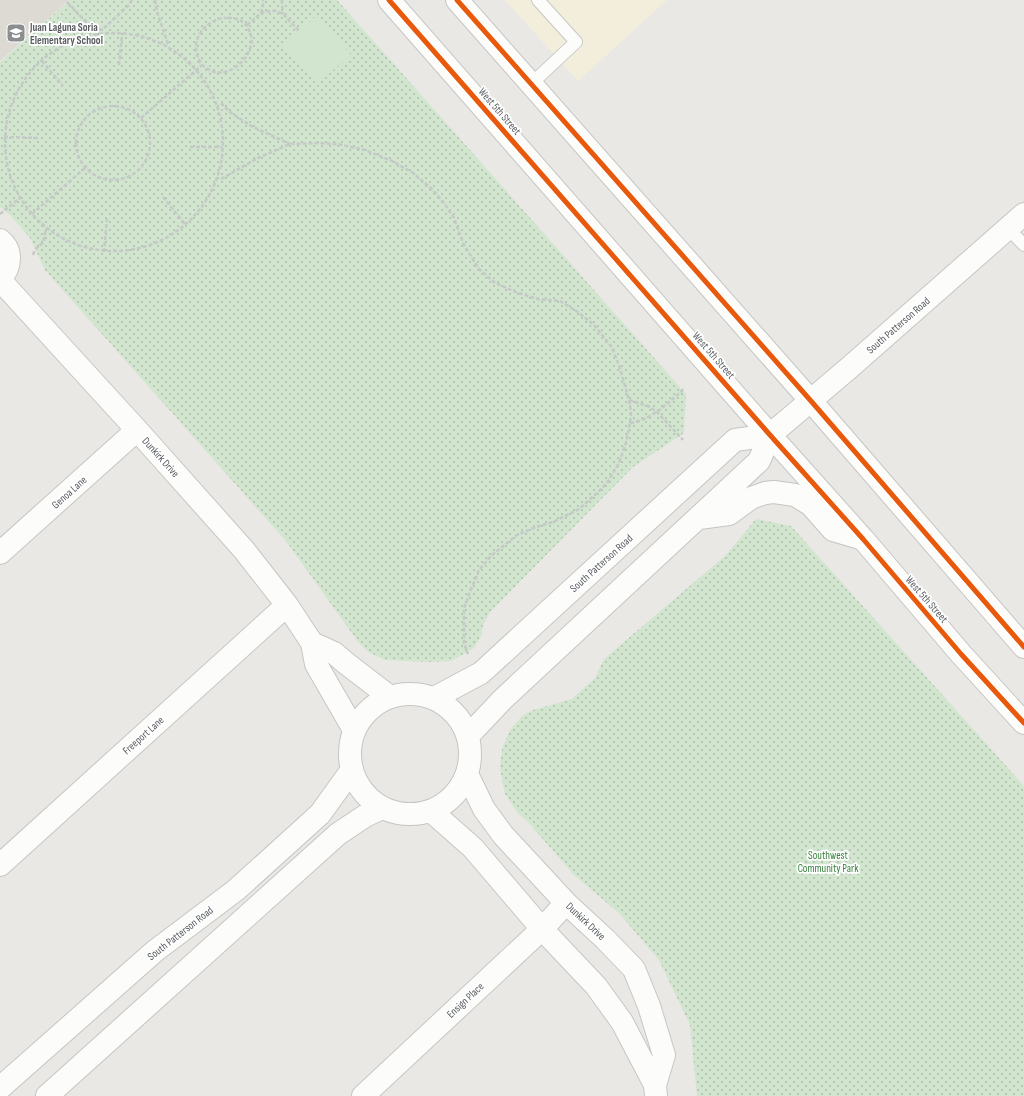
<svg xmlns="http://www.w3.org/2000/svg" width="1024" height="1096" font-family="'Sofia Sans Condensed',sans-serif">
<style>
.commercial{fill:#f3eedc}
.education{fill:#dcdad3}
.grass{fill:url(#grass-dots)}
.pitch{fill:#d1e5cf}
.lines{fill:none;stroke-linecap:round;stroke-linejoin:round}
.lane-casing{stroke:#c6c6c6;stroke-width:14}
.street-casing{stroke:#c6c6c6;stroke-width:24}
.secondary-casing{stroke:#c5c5c4;stroke-width:24}
.path{stroke:#c5c9c7;stroke-width:2.5;stroke-dasharray:4 2;stroke-linecap:butt}
.lane{stroke:#fcfcfb;stroke-width:12}
.street{stroke:#fcfcfb;stroke-width:22}
.secondary{stroke:#fcfcfb;stroke-width:22}
.cycleway-casing{stroke:#fff;stroke-width:8}
.cycleway{stroke:#e8590c;stroke-width:5}
.labels{text-anchor:middle;stroke-width:3.5;stroke-linejoin:round;paint-order:stroke}
.poi-label{font-size:11px;font-weight:bold;fill:#595d61;stroke:#fff;text-anchor:start}
.street-label{font-size:11px;fill:#595d61;stroke:#fff}
.park-label{font-size:11px;fill:#38813d;stroke:#fff}
</style>
<defs>
<pattern id="grass-dots" width="8" height="8" patternUnits="userSpaceOnUse"><rect width="8" height="8" fill="#d1e5cf"/><path d="M2 2h.1M6 6h.1" fill="none" stroke="#adbdab" stroke-width="1.8" stroke-linecap="round"/></pattern>
</defs>
<rect width="100%" height="100%" fill="#e9e8e4"/>
<path class="commercial" d="M505 0H667L578 81Z"/>
<path class="education" d="M0 0H69L0 61Z"/>
<path class="grass" d="M70 0H337L686 394 684 433 633 467 490 612 483 625 481 636 474 648 451 661 429 662 385 660 370 653 359 643 286 541 45 270 30 238 9 214 0 207V62Z
M756 519 791 526 1024 786V1096H697L690 1025 659 960 619 913 574 875 528 822 517 812 505 794 500 769 502 749 510 730 522 716 533 710 572 699 595 678 604 659 725 556Z"/>
<path class="pitch" d="M316 16 351 55 317 84 283 45Z"/>
<g class="lines">
<defs>
<path id="lane" d="M531 84 576 42 538 0
M1008 228 1024 245"/>
<path id="street" d="M0 240C13 250 11 268 0 279
M0 280 137 430 244 550 287 605 312 643 316 664 354 730
M770 435 849 368 1024 214
M0 553 137 430
M312 643 334 653 347 664 390 697
M467 774 484 809 503 835 566 903 605 939 634 969 649 1006 664 1055 655 1085 656 1096
M431 811 473 848 542 929 596 986 622 1022 655 1085
M0 865 287 605
M363 1096 542 929 566 903"/>
<path id="secondary" d="M389 0 770 435 863 539 961 654 1024 723
M457 0 811 401 1024 647
M699 518 729 514 751 498 765 493 774 492 795 495 811 505 833 530 863 539
M350 754a60 60 0 1 1 120 0a60 60 0 1 1-120 0Z
M434 698 481 673 735 440 770 435
M468 736 503 699 759 461 770 435
M0 1088 155 951 236 890 320 814 351 771
M47 1096 338 834 365 816 382 808"/>
</defs>
<use href="#lane" class="lane-casing"/>
<use href="#street" class="street-casing"/>
<use href="#secondary" class="secondary-casing"/>
<path class="path" d="M155 0 157 12 168 44
M282 0V5L283 14
M67 2C79 14 85 24 102 30L129 5 132 0
M261 13 263 6V0
M228 18C231 18 234 18 237 19 244 21 247 26 250 32 259 53 228 83 208 69 205 67 202 66 201 63 190 46 198 28 216 20 219 18 224 18 228 18Z
M247 25 261 13 270 11H276L283 14 299 31
M5 142a109 109 0 1 1 218 0a109 109 0 1 1-218 0Z
M42 61 63 86
M119 65 122 35
M221 103 231 113 253 127 290 144
M76 143a37 37 0 1 1 74 0a37 37 0 1 1-74 0Z
M141 118 202 65
M4 137 39 138
M190 147H222
M221 179 258 158 290 144 319 143 337 144 365 150 392 161 413 173 432 189 444 203 454 218 463 243 478 268 494 282 513 291 537 299 560 301 578 312 594 325 611 346 619 365 629 400 631 413 630 423 626 443 619 463 607 483 596 494 579 509 553 522 536 527 517 535 491 556 479 570 468 597 464 609V643L468 654
M163 197 185 224
M0 214 20 198
M32 214 85 168
M104 252 107 219
M33 255C35 249 38 246 43 243L46 229
M629 400 648 406 657 412 683 440
M630 423C653 419 668 403 685 388"/>
<use href="#lane" class="lane"/>
<use href="#street" class="street"/>
<use href="#secondary" class="secondary"/>
<defs>
<path id="cycleway" d="M389 0 770 435 863 539 961 654 1024 723
M457 0 811 401 1024 647"/>
</defs>
<use href="#cycleway" class="cycleway-casing"/>
<use href="#cycleway" class="cycleway"/>
</g>
<defs>
<symbol id="school-square" viewBox="-11 -11 22 22"><rect x="-9" y="-9" width="18" height="18" rx="4" fill="#8b8e8f" stroke="#fff"/><path d="M0-5L7-2L0 1L-7-2ZM-4 1L0 2.5L4 1V4Q0 6-4 4Z" fill="#fff"/></symbol>
</defs>
<g fill-rule="evenodd">
<use href="#school-square" x="5" y="22" width="22" height="22"/>
</g>
<g class="labels">
<g class="poi-label">
<text x="30" y="31">Juan Laguna Soria<tspan x="30" dy="13">Elementary School</tspan></text>
</g>
<g class="street-label">
<text transform="translate(500 111) rotate(49)" y="4">West 5th Street</text>
<text transform="translate(898 325) rotate(-41)" y="4">South Patterson Road</text>
<text transform="translate(714 355) rotate(49)" y="4">West 5th Street</text>
<text transform="translate(161 457) rotate(48)" y="4">Dunkirk Drive</text>
<text transform="translate(69 492) rotate(-42)" y="4">Genoa Lane</text>
<text transform="translate(601 563) rotate(-42)" y="4">South Patterson Road</text>
<text transform="translate(927 599) rotate(49)" y="4">West 5th Street</text>
<text transform="translate(143 735) rotate(-42)" y="4">Freeport Lane</text>
<text transform="translate(586 921) rotate(43)" y="4">Dunkirk Drive</text>
<text transform="translate(180 933) rotate(-38)" y="4">South Patterson Road</text>
<text transform="translate(465 1000) rotate(-43)" y="4">Ensign Place</text>
</g>
<g class="park-label">
<text x="828" y="859">Southwest<tspan x="828" dy="13">Community Park</tspan></text>
</g>
</g>
</svg>
